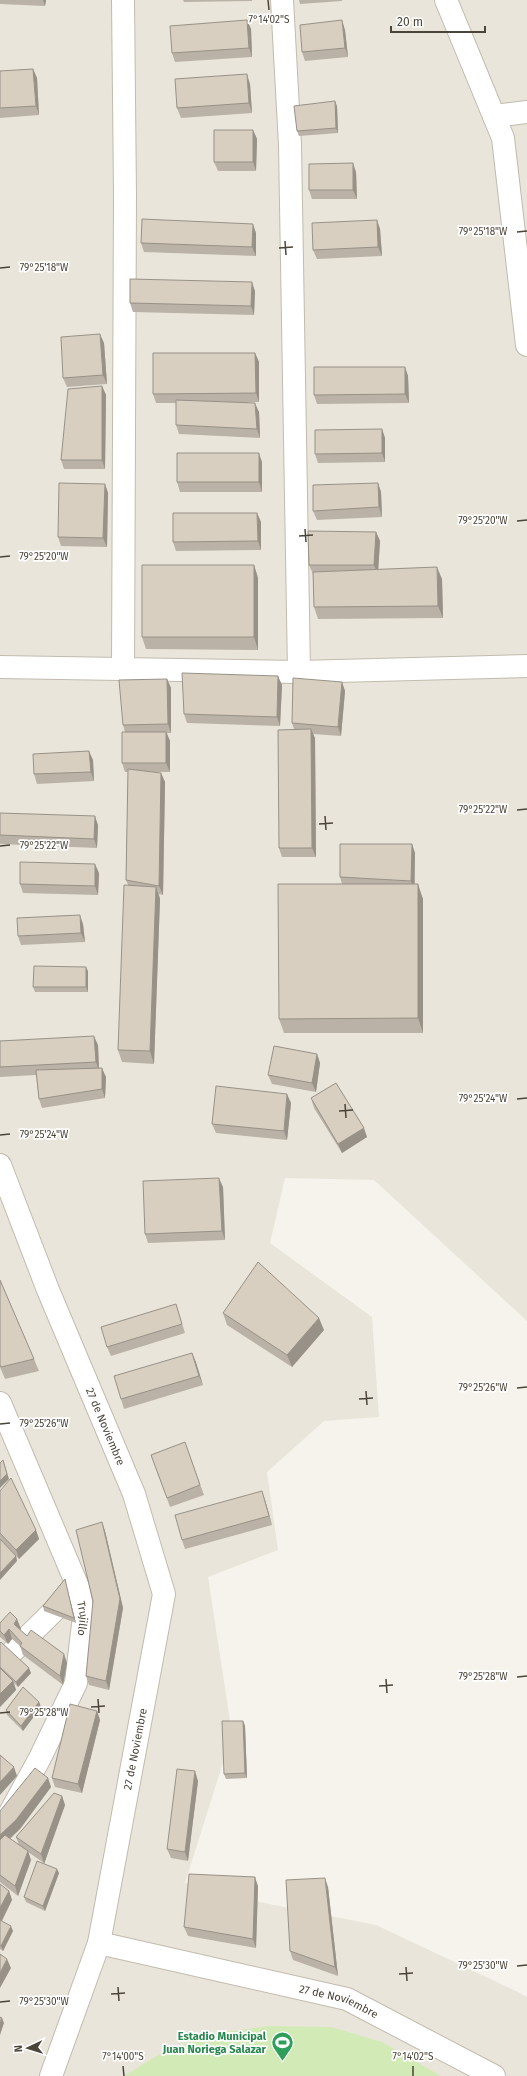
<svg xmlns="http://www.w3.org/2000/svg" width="527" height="2076" font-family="'Fira Sans',sans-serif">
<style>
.residential{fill:#eae5da}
.green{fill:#d2eab5}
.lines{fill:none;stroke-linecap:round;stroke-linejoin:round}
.minor-casing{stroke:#c2bbae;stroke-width:24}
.minor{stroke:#fff;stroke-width:22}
.wall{fill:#bab2a6}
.shaded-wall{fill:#979187}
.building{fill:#d8cfc1;stroke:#979187}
.ticks{fill:none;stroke:#4b4439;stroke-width:1.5}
.labels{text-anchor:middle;stroke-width:3.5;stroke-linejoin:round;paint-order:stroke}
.street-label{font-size:11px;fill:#4b4439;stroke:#fff}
.leisure-label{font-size:11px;font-weight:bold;fill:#27864d;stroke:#fff;text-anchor:end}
.ticks-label{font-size:10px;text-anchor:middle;fill:#4b4439;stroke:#fff;stroke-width:3.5;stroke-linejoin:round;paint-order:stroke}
</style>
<rect width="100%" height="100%" fill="#f6f3ec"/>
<path class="residential" d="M0 0H527V1321L374 1180 285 1178 270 1243 372 1317 379 1417 324 1421 267 1472 278 1550 208 1577 232 1734 185 1883 244 1899 376 1925 516 1991 527 1997V2076H0Z"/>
<path class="green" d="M269 2026 331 2027 382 2042 441 2076H124L165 2051 217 2033Z"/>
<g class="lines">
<defs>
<g id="minor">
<path d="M123 0 125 195 123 669"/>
<path d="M282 0 290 145 299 672"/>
<path d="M446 0 503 138 527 345"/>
<path d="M494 116 527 112"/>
<path d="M0 667 299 672 527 666"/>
<path id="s1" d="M0 1165 48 1290 134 1494 164 1594 99 1943 51 2076"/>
<path id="s2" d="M0 1403 78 1587 84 1616 76 1683 40 1758 0 1831"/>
<path d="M0 1664 72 1593"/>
<path id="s3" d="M99 1943 347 1999 494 2076"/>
</g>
</defs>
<use href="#minor" class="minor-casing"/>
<use href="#minor" class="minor"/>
</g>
<path class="wall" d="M0 0H46L45 6 0 4Z
M183 0H252V1L184 2Z
M299 0H342V1L300 4Z
M247 20 251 29 252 57 175 62 172 53Z
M345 30 348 57 305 61 302 52Z
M33 69 37 78 39 115 0 118V71Z
M250 84 252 113 181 118 177 108Z
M337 106 338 133 299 136 297 131Z
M253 130 257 139 256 171H218L214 162Z
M356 172 357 199H312L309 190Z
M377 220 380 229 382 256 317 259 313 250Z
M256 233V256L144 252 141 243Z
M255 291 254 315 133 312 130 303Z
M104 343 107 384 67 387 63 378Z
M255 353 259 362V402H248L259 412 260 438 179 434 176 425V403H156L153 394Z
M405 367 408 376 409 403 317 404 314 395Z
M102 386 106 395 105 469H64L61 460Z
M382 429 385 438V462L318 463 315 454Z
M262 462V492H180L177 482Z
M378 483 381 492 382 517 317 520 313 511Z
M105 484 108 493 107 547 61 546 58 537Z
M257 513 261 522V550L176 551 173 542Z
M376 532 380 541 378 569 442 579 443 618 318 619 314 607 313 574 309 565Z
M254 565 258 578V650L146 649 142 637Z
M167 679 171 688V733H167L170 741V772H150L161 773 165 782 163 895 159 894 160 899 154 1064 122 1062 118 1050 128 885 126 880 128 772H125L122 763 125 732 123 725Z
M342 682 345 691 341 736 313 734 315 738 316 857H282L279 848 294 729 292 723Z
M282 685 280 726 187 723 184 714Z
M93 760 94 781 37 784 34 774Z
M0 813 98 825 97 848 0 844Z
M412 844 415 853V884L423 899V1033H284L279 1019 342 884 340 877Z
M99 873 98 895 23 893 20 884Z
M83 924 85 942 21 945 18 936Z
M88 971V992H35L33 987Z
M0 1041 98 1045 99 1068 106 1077 105 1098 42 1108 39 1099 36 1075 0 1077Z
M317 1054 320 1063 316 1092 272 1084 268 1075Z
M311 1098 367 1137 342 1153 314 1108Z
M291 1103 287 1140 216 1133 212 1124Z
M223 1187 225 1240 148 1243 145 1234Z
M0 1280 34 1359 39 1371 5 1379 0 1367Z
M176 1304 185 1333 111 1356 107 1347Z
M223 1313 324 1330 292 1367 227 1325Z
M192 1353 203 1385 124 1409 121 1399Z
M185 1442 204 1495 170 1507 151 1455Z
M0 1491 36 1530 39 1539 19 1559 16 1556 17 1561 0 1539Z
M265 1500 272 1525 185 1549 182 1540Z
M102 1522 105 1531 123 1608 109 1690 89 1685 86 1676Z
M65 1579 66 1584 76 1623 44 1611 43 1606Z
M0 1623 21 1629 20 1630 27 1636 67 1663 63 1685 23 1655 20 1646 12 1639 8 1644 0 1637Z
M0 1643 31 1673 18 1687 14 1683 16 1690 0 1707Z
M39 1702 41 1707 23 1731 7 1715 6 1710Z
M97 1711 100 1720 82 1793 55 1787 52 1778Z
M243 1721 245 1726 247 1778 226 1779 224 1774Z
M48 1778 51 1787 20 1829 10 1839 19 1845 16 1837 62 1796 65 1805 44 1864 59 1873 45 1911 26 1902 24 1897 44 1863 28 1852 31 1860 18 1896 0 1882V1811Z
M198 1781 188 1861 171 1858 167 1849Z
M0 1884 9 1891 12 1900 2 1921 13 1931 3 1951 0 1949Z
M258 1886 256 1948 188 1936 184 1927Z
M328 1887 338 1976 293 1960 290 1951Z"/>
<path class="shaded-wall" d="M43 0H46L45 6Z
M247 20 251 29 252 57 249 48Z
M342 20 345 30 348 57 345 48Z
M33 69 37 78 39 115 36 106Z
M247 74 250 84 252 113 249 103Z
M335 101 337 106 338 133 336 128Z
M253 130 257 139 256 171 253 162Z
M353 163 356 172 357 199 353 190Z
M377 220 380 229 382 256 378 247Z
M253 224 256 233V256L252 247Z
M252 282 255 291 254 315 251 306Z
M100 334 104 343 107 384 103 375Z
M255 353 259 362V402L256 393Z
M405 367 408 376 409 403 405 394Z
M102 386 106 395 105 469 102 460Z
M255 403 259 412 260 438 257 429Z
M382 429 385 438V462L382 453Z
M259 453 262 462V492L259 482Z
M378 483 381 492 382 517 379 507Z
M105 484 108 493 107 547 103 538Z
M257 513 261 522V550L258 541Z
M376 532 380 541 378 574 374 565Z
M254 565 258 578V650L254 637Z
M437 567 442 579 443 618 438 606Z
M278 676 282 685 280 726 277 717Z
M167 679 171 688V733L168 724Z
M342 682 345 691 341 736 338 727Z
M311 729 315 738 316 857 312 848Z
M166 732 170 741V772L166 763Z
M89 751 93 760 94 781 91 772Z
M161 773 165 782 163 895 159 886Z
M95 816 98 825 97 848 94 839Z
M412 844 415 853 414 890 411 881Z
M95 864 99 873 98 895 95 886Z
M418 884 423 899V1033L418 1018Z
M156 887 160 899 154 1064 150 1051Z
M80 915 83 924 85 942 81 933Z
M86 967 88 971V992L86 987Z
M94 1036 98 1045 99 1071 96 1062Z
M317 1054 320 1063 316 1092 312 1083Z
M102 1068 106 1077 105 1098 102 1089Z
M287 1094 291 1103 287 1140 284 1131Z
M364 1128 367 1137 342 1153 338 1144Z
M219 1178 223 1187 225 1240 222 1231Z
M319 1318 324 1330 292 1367 287 1355Z
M192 1353 196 1362 203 1385 199 1376Z
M3 1460 9 1479 0 1488V1481Z
M262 1491 265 1500 272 1525 269 1516Z
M102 1522 105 1531 123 1608 109 1690 106 1681Z
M36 1530 39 1539 19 1559 16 1550Z
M16 1556 17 1561 0 1580V1573Z
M65 1579 66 1584 76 1623 74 1618Z
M17 1619 21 1629 17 1633 14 1624Z
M9 1629 12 1639 8 1644 4 1635Z
M64 1654 67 1663 63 1685 60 1676Z
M29 1668 31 1673 18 1687 16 1682Z
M13 1681 16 1690 0 1707V1694Z
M39 1702 41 1707 23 1731 21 1726Z
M97 1711 100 1720 82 1793 78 1784Z
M243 1721 245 1726 247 1778 245 1773Z
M14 1767 17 1776 0 1795V1782Z
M195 1771 198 1781 188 1861 185 1852Z
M48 1778 51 1787 20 1829 0 1847V1835Z
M62 1796 65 1805 44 1864 41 1854Z
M28 1851 31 1860 18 1896 15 1886Z
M57 1869 59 1873 45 1911 43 1906Z
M255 1877 258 1886 256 1948 253 1939Z
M325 1878 328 1887 338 1976 335 1967Z
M9 1891 12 1900 1 1922 0 1919V1908Z
M11 1926 13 1931 3 1951 1 1946Z
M7 1959 11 1968 0 1988V1973Z
M2 2018 4 2023 0 2035V2024Z"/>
<path class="building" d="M247 20 249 48 172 53 170 26Z
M342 20 345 48 302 52 300 25Z
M33 69 36 106 0 108V71Z
M247 74 249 103 177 108 175 79Z
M335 101 336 128 297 131 294 106Z
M214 130H253V162H214Z
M353 163V190H309V164Z
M142 219 253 224 252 247 141 243Z
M377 220 378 247 313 250 312 223Z
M130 279 252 282 251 306 130 303Z
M100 334 103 375 63 378 61 337Z
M153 353H255L256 393 153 394Z
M314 367H405V394L314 395Z
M102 386V460H61L68 389Z
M176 400 255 403 257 429 176 425Z
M382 429V453L315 454V430Z
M177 453H259V482H177Z
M59 483 105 484 103 538 58 537Z
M378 483 379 507 313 511V485Z
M173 513H257L258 541 173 542Z
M308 531 376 532 374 565H309Z
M142 565H254V637H142Z
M437 567 438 606 314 607 313 572Z
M182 673 278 676 277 717 184 714Z
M293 678 342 682 338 727 292 723Z
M167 679 168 724 123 725 119 680Z
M311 729 312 848H279L278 730Z
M122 732H166V763H122Z
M89 751 91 772 34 774 33 754Z
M128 769 161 773 159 886 126 880Z
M0 813 95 816 94 839 0 835Z
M340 844H412L411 881 340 877Z
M20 862 95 864V886L20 884Z
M278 884H418V1018L279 1019Z
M124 885 156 887 150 1051 118 1050Z
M80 915 81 933 18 936 17 918Z
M34 966 86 967V987H33Z
M94 1036 96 1062 0 1067V1041Z
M274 1046 317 1054 312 1083 268 1075Z
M102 1068V1089L39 1099 36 1070Z
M336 1083 364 1128 338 1144 311 1098Z
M216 1086 287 1094 284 1131 212 1124Z
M219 1178 222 1231 145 1234 143 1181Z
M258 1262 319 1318 287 1355 223 1313Z
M0 1280 34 1359 1 1367 0 1365Z
M176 1304 182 1324 107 1347 101 1327Z
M192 1353 199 1376 121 1399 114 1376Z
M185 1442 200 1485 167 1498 151 1455Z
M3 1460 7 1474 0 1481V1463Z
M11 1478 36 1530 16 1550 0 1533V1491Z
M262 1491 269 1516 182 1540 175 1515Z
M102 1522 120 1599 106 1681 86 1676 93 1601 76 1530Z
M0 1539 16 1556 0 1573Z
M65 1579 74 1618 43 1606Z
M10 1612 17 1619 14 1624 27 1636 31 1630 64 1654 60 1676 20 1646 22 1643 9 1629 4 1635 0 1631V1623Z
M1 1642 29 1668 16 1682 0 1667V1643Z
M0 1668 13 1681 0 1694Z
M23 1687 39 1702 21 1726 6 1710Z
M70 1704 97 1711 78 1784 52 1778Z
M222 1721H243L245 1773 224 1774Z
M0 1755 14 1767 0 1782Z
M35 1768 48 1778 16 1820 0 1835V1811Z
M177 1769 195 1771 185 1852 167 1849Z
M54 1793 62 1796 41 1854 16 1837Z
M5 1835 28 1851 15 1886 0 1875V1840Z
M37 1861 57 1869 43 1906 24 1897Z
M189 1874 255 1877 253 1939 184 1927Z
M325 1878 335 1967 290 1951 286 1880Z
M0 1884 9 1891 0 1908Z
M0 1920 11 1926 1 1946H0Z
M0 1954 7 1959 0 1973Z
M0 2017 2 2018 0 2024Z"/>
<path class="ticks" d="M268 0 269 10M517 232 527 231M285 241 286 255M279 248 293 247M0 268 10 267M517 521 527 520M305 529 306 542M299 536 313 535M0 557 10 556M517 810 527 809M325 816 326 830M319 824 333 823M0 846 10 845M517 1099 527 1098M345 1104 346 1118M339 1111 353 1110M0 1135 10 1134M517 1388 527 1387M366 1391 367 1405M359 1399 373 1398M0 1424 10 1423M517 1677 527 1676M386 1679 387 1693M379 1686 393 1685M98 1699 99 1713M91 1707 105 1706M0 1713 10 1712M517 1966 527 1965M406 1967 407 1981M399 1974 413 1973M118 1987 119 2001M111 1994 125 1993M0 2002 10 2001M123 2066 124 2076M413 2066V2076"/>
<defs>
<symbol id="stadium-pin" viewBox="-11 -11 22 30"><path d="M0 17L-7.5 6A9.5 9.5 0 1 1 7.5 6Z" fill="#2e9e5b" stroke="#fff"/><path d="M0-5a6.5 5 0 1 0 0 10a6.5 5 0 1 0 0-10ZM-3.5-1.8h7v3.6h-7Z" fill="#fff"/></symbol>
</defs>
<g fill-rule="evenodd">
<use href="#stadium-pin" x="270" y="2030" width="25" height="34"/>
</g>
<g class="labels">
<g class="street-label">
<text dy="4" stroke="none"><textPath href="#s1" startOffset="282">27 de Noviembre</textPath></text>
<text dy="4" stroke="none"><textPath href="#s2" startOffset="232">Trujillo</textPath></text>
<text transform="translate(135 1749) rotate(-79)" y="4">27 de Noviembre</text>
<text dy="4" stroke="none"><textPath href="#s3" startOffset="247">27 de Noviembre</textPath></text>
</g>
<g class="leisure-label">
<text x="266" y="2040">Estadio Municipal<tspan x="266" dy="13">Juan Noriega Salazar</tspan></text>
</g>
</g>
<g class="ticks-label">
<text x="269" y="23">7°14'02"S</text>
<text x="483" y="235">79°25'18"W</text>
<text x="44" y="271">79°25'18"W</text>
<text x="483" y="524">79°25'20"W</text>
<text x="44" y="560">79°25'20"W</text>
<text x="483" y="813">79°25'22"W</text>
<text x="44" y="849">79°25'22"W</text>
<text x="483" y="1102">79°25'24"W</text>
<text x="44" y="1138">79°25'24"W</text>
<text x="483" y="1391">79°25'26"W</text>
<text x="44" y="1427">79°25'26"W</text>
<text x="483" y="1680">79°25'28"W</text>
<text x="44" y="1716">79°25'28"W</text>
<text x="483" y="1969">79°25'30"W</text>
<text x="44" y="2005">79°25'30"W</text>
<text x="123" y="2060">7°14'00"S</text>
<text x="413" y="2060">7°14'02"S</text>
</g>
<g transform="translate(28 2048) rotate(266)" stroke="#ffffff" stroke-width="3" paint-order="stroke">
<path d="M0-3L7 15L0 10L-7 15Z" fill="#4b4439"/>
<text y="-6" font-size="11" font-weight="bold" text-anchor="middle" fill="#4b4439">N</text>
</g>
<path d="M391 26v6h94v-6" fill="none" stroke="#4b4439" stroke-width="2"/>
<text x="397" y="26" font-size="12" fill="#4b4439" stroke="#ffffff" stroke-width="3" paint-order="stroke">20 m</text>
</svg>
